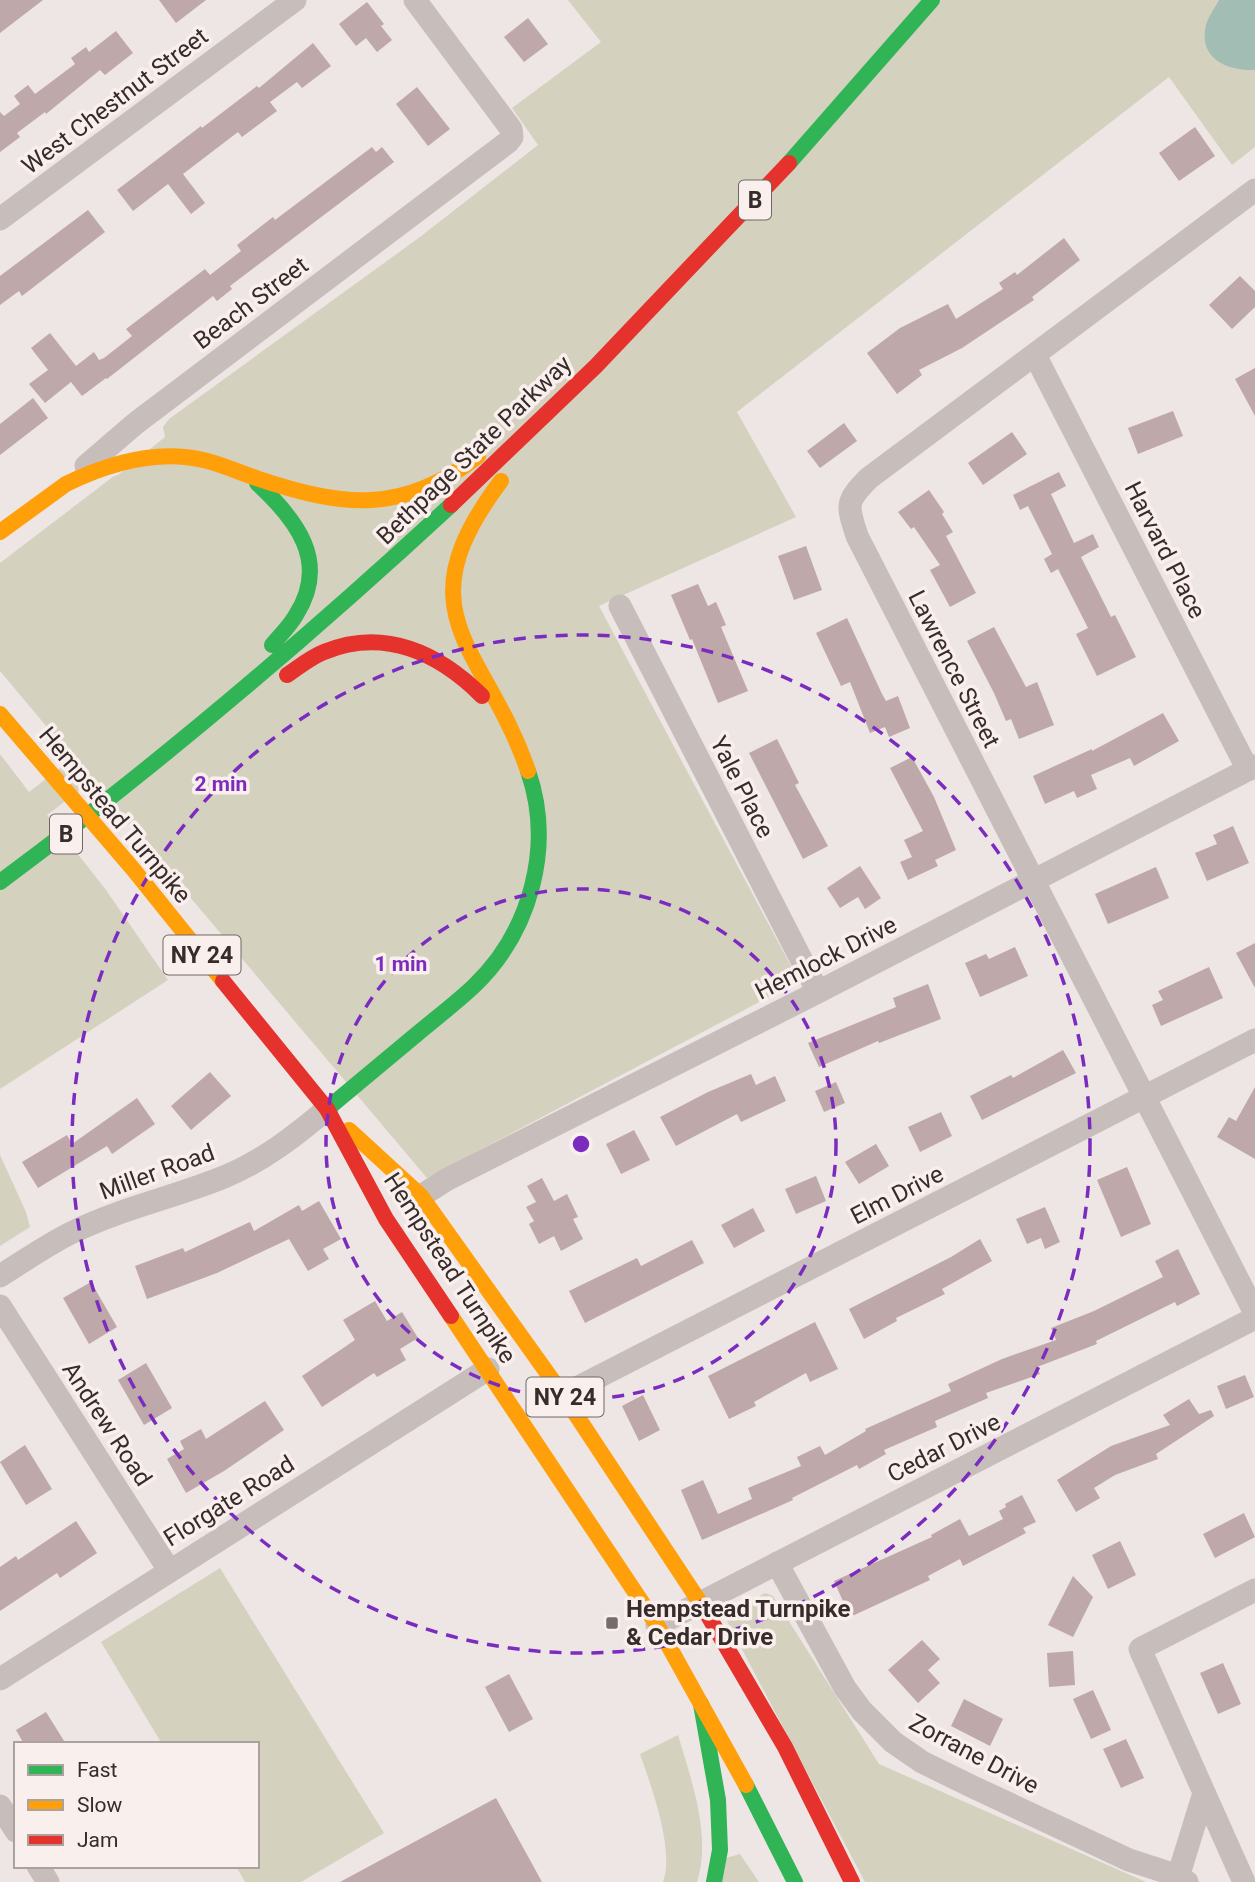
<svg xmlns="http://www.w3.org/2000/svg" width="1255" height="1882" font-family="Roboto,sans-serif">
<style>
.green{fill:#d4d1bf}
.water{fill:#a1bdb4}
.building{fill:#bfa8a9}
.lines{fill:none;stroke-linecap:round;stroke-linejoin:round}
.street{stroke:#c7bebc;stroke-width:23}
.fast{stroke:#30b455;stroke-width:16}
.slow{stroke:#ff9f0a;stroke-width:16}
.jam{stroke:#e5322d;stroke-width:16}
.ring{fill:none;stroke:#7b2cbf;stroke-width:3.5;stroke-dasharray:12 9}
.poi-dot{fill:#776c6c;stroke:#f9efec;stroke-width:2.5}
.labels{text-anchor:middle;stroke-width:7;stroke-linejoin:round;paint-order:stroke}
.shield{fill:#f9efec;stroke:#716665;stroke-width:2}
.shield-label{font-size:23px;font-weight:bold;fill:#372b2b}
.street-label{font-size:24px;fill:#372b2b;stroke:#f9efec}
.poi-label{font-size:24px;font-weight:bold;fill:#372b2b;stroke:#f9efec;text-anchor:start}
.centre{fill:#7b2cbf;stroke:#f9efec;stroke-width:3.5}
.ring-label{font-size:21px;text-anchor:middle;font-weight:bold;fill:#7b2cbf;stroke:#f9efec;stroke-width:7;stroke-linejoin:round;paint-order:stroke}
</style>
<rect width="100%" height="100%" fill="#ede6e4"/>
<path class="green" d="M568 0H1255V147L1232 165 1169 77 737 412 796 517 599 606 799 981 427 1178 92 781 47 815 106 890 168 980 0 1089V754L29 792 73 758 0 671V563L114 476 118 475 165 437 163 427 169 419 420 237 538 145 512 108 601 42Z
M0 1155 26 1212 30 1227 0 1246Z
M220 1568 384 1833 301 1882H245L236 1866H257V1744H162L101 1642Z
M765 1593 773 1596 879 1764 1146 1882H865L727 1621 736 1610Z
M678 1735C691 1779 712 1836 697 1882H663C675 1850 651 1786 640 1754Z
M740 1854 759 1882H722L726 1858Z"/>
<path class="water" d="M1219 0H1255V70C1226 71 1198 58 1206 25 1208 17 1215 8 1219 0Z"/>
<path class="building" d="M0 0H43L0 33Z
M159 0H206L176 23Z
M367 2 384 24 381 26 392 40 377 52 366 38 356 46 339 24Z
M528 18 548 44 524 62 504 37Z
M116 31 133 53 105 75 100 70 46 114 45 112 17 133 20 137 0 152V112L4 116 20 104 14 96 28 85 35 94 75 64 71 58 86 47 89 52Z
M313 43 331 66 302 88 297 82 270 102 277 111 242 137 238 132 183 174 205 203 191 214 168 184 133 211 117 190 201 126 202 128 257 86 259 88Z
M417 87 450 129 428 146 396 104Z
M1195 127 1215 156 1179 181 1159 153Z
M372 147 376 152 382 147 394 162 230 286 232 289 217 301 213 296 107 379 106 378 82 396 71 382 45 403 29 384 48 370 31 348 50 333 76 366 94 352 99 360 104 358 132 336 126 329 205 269 210 275 241 251 237 245 273 217 275 220Z
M88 210 105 232 22 296 19 291 0 305V276Z
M1064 238 1080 260 1032 297 1034 300 962 348 919 370 922 375 897 394 867 353 900 328 948 304 956 319 1003 289 999 283 1015 272 1017 275Z
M1240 276 1255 291V307L1232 329 1209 305Z
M1255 368V416L1235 379Z
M33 398 48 418 0 455V424Z
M1173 411 1183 436 1138 454 1128 428Z
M844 423 857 441 820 468 807 451Z
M1012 432 1027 454 983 485 968 463Z
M1059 472 1066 486 1051 494 1074 543 1093 534 1099 547 1081 557 1111 617 1115 615 1136 657 1097 676 1076 634 1088 628 1058 569 1051 573 1044 559 1052 554 1028 506 1020 510 1013 495Z
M929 490 944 512 942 514 953 532 946 536 976 593 950 607 930 570 940 565 914 527 911 529 898 512Z
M806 546 822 590 794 600 778 556Z
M698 584 708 606 716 602 726 625 721 627 748 691 718 703 692 639 690 640 671 595Z
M847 618 882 694 886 701 898 696 910 728 889 737 885 727 870 733 850 682 841 686 816 633Z
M994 627 1026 687 1037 682 1054 725 1019 739 1011 719 1006 721 994 693 967 641Z
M1163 713 1179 741 1134 766 1130 758 1091 775 1097 789 1077 798 1074 791 1045 804 1033 776 1092 749V751Z
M777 739 799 783 795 785 828 846 803 859 749 753Z
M912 757 934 797 956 850 935 860 938 866 908 880 900 862 912 857 904 840 923 831 890 768Z
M1233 826 1249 863 1207 881 1195 853 1217 844 1213 835Z
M860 866 881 898 865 909 858 897 840 908 827 888Z
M1156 867 1169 898 1108 924 1095 894Z
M1255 943V988L1236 953Z
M1015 947 1028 976 980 997 965 963 986 954 989 959Z
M1209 967 1223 998 1161 1026 1152 1005 1163 1000 1158 991Z
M928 984 941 1019 879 1043 878 1041 819 1067 808 1043 896 1007 893 998Z
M1063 1050 1076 1073 982 1120 970 1096 1011 1075 1013 1078Z
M210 1072 231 1096 191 1130 171 1106Z
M751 1074 756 1085 775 1076 786 1101 741 1122 737 1114 676 1146 660 1117 708 1092Z
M836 1082 845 1103 824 1112 815 1091Z
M1255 1087V1159L1217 1137 1229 1117 1236 1121Z
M137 1098 155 1124 112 1154 107 1146 38 1188 22 1162 67 1135 72 1144Z
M941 1112 952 1136 920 1152 908 1127Z
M634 1130 650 1160 621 1174 606 1144Z
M876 1144 889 1166 859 1184 845 1162Z
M1127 1167 1151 1224 1121 1237 1097 1180Z
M816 1176 826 1201 796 1214 785 1189Z
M542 1178 554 1201 567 1194 578 1217 573 1219 583 1239 561 1251 554 1236 539 1244 529 1224 534 1221 526 1207 536 1202 527 1186Z
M319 1201 341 1239 323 1249 329 1259 308 1271 289 1239 217 1273 147 1299 135 1266 183 1248 185 1252 250 1222 254 1231 299 1205 302 1211Z
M1045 1207 1060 1242 1045 1249 1041 1238 1027 1244 1016 1219Z
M753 1208 765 1231 734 1248 721 1225Z
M980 1239 992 1261 942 1289 945 1294 896 1318 897 1321 864 1339 849 1309 951 1257Z
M692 1240 704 1263 585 1323 569 1291 637 1258 641 1266Z
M1178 1249 1200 1294 1177 1306 1175 1302 1096 1341 1097 1344 1037 1367 1040 1374 986 1393 988 1398 935 1421 937 1427 884 1450 886 1454 859 1469 857 1465 792 1498 793 1500 702 1540 681 1490 703 1480 718 1514 752 1499 748 1488 801 1466 797 1457 820 1446 825 1455 866 1431 865 1429 951 1391 948 1384 1002 1359 1056 1340 1051 1328 1094 1311 1163 1277 1155 1261Z
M91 1282 117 1327 89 1344 63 1298Z
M375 1301 387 1321 402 1312 418 1338 400 1349 406 1360 377 1377 374 1373 322 1407 302 1376 355 1340 343 1320Z
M815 1322 838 1369 810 1382 806 1373 754 1402 756 1406 729 1419 708 1376Z
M146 1363 172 1408 144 1425 118 1380Z
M1245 1375 1254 1397 1226 1409 1217 1386Z
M643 1395 660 1430 639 1441 622 1406Z
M1189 1399 1199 1414 1211 1410 1214 1416 1156 1454 1158 1459 1115 1475 1094 1488 1100 1498 1076 1512 1057 1480 1111 1446 1170 1425 1163 1415Z
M265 1401 284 1430 224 1471 186 1493 167 1459 184 1449 180 1441 201 1429 206 1439Z
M25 1445 52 1489 26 1505 0 1462Z
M1022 1495 1036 1522 1023 1528 1026 1533 963 1566 960 1559 928 1576 930 1580 850 1617 834 1581 932 1537 931 1535 960 1519 969 1536 1003 1519 999 1511 1006 1507 1005 1504Z
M1244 1513 1255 1537 1215 1558 1203 1534Z
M76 1521 97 1553 60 1578 57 1573 0 1611V1567L16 1556 18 1560Z
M1120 1541 1136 1575 1108 1589 1092 1555Z
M1073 1576 1093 1597 1073 1637 1048 1625Z
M922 1640 940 1659 928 1670 940 1683 918 1703 888 1670Z
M1073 1651 1075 1685 1049 1687 1047 1653Z
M1223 1663 1241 1704 1218 1714 1200 1673Z
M509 1674 533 1719 509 1732 485 1687Z
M1093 1690 1111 1730 1091 1739 1073 1699Z
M964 1699 1003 1719 990 1746 951 1726Z
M46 1712 66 1744H24L16 1730Z
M1126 1739 1144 1778 1121 1788 1103 1749Z
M496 1798 542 1882H340L403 1848Z"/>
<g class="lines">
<path class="street" d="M1255 190 869 478C845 502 847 505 857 536L1255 1313
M0 219 295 0
M1035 355 1248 770
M86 466 136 423 508 142 512 137 511 129 415 0
M620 606 818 992
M421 1196 446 1180 818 992 1255 766
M0 1276C24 1261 48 1244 73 1232 122 1208 175 1197 224 1177 263 1161 295 1136 327 1109
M0 1306 169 1570
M563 1395 1255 1040
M777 1563 845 1688 862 1711 893 1742 922 1762 973 1787 1129 1860 1166 1872 1187 1882
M657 1625 1255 1318
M0 1679 488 1369
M0 1806 16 1831
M38 1866 48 1882
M1178 1877 1204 1793
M1244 1882 1140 1649 1255 1590"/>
<path class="fast" d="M789 163 932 0
M257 483C296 519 330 562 296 615 290 626 280 635 272 645
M0 882C158 765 307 638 451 505
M327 1109C357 1084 387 1059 417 1034 436 1018 456 1003 474 986 531 931 554 846 528 771
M701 1704 718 1800 720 1850 714 1882
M746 1785 795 1882"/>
<path class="slow" d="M501 481C399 616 485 645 528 771
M66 484C103 466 143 453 185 457 210 459 232 470 256 478 342 507 403 515 478 456
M0 532 66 484
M0 714 133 869 223 981
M349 1130 421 1196 563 1395 703 1607
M451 1316 657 1625 746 1785"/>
<path class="jam" d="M451 505 596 366 789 163
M287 675C299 667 311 657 324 652 384 627 439 653 482 696
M223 981 327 1109 386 1219 451 1316
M703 1607 785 1747 852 1882"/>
</g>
<g class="ring">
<circle cx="581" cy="1144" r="255"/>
<circle cx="581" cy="1144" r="509"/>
</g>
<rect class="poi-dot" x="605" y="1616" width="14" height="14" rx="3.5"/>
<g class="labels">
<g class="shield">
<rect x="739" y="180.5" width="32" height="39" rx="5"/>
<rect x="50" y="814.5" width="32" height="39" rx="5"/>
<rect x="163.5" y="935.5" width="77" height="39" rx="5"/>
<rect x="526.5" y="1377.5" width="77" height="39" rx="5"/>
</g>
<g class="shield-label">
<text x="755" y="208">B</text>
<text x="66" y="842">B</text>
<text x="202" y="963">NY 24</text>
<text x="565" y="1405">NY 24</text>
</g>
<g class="street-label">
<text transform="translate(115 101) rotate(-37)" y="8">West Chestnut Street</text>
<text transform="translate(251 303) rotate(-37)" y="8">Beach Street</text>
<text transform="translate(474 450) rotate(-44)" y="8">Bethpage State Parkway</text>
<text transform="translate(1165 550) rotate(63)" y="8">Harvard Place</text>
<text transform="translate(954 669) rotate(63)" y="8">Lawrence Street</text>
<text transform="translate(742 787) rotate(63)" y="8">Yale Place</text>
<text transform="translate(115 815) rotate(50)" y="8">Hempstead Turnpike</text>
<text transform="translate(826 958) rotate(-27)" y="8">Hemlock Drive</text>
<text transform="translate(157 1172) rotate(-20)" y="8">Miller Road</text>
<text transform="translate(897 1195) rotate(-27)" y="8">Elm Drive</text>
<text transform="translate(450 1268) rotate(57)" y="8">Hempstead Turnpike</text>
<text transform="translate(107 1424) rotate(57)" y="8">Andrew Road</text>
<text transform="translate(944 1448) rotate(-27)" y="8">Cedar Drive</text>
<text transform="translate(229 1501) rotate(-32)" y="8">Florgate Road</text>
<text transform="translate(974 1754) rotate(28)" y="8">Zorrane Drive</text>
</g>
<g class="poi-label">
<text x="626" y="1617">Hempstead Turnpike<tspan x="626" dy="28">&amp; Cedar Drive</tspan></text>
</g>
</g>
<circle cx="581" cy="1144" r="10" class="centre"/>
<g class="ring-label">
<text x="221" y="791">2 min</text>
<text x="401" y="971">1 min</text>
</g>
<rect x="14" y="1742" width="245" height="126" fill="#f9efec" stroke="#aba19f" stroke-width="2"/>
<rect x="28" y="1765" width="35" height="10" fill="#30b455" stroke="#aba19f" stroke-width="2"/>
<text x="77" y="1777" font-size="21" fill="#372b2b">Fast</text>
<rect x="28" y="1800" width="35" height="10" fill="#ff9f0a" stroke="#aba19f" stroke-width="2"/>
<text x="77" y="1812" font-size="21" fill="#372b2b">Slow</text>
<rect x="28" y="1835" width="35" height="10" fill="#e5322d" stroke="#aba19f" stroke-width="2"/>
<text x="77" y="1847" font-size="21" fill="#372b2b">Jam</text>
</svg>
